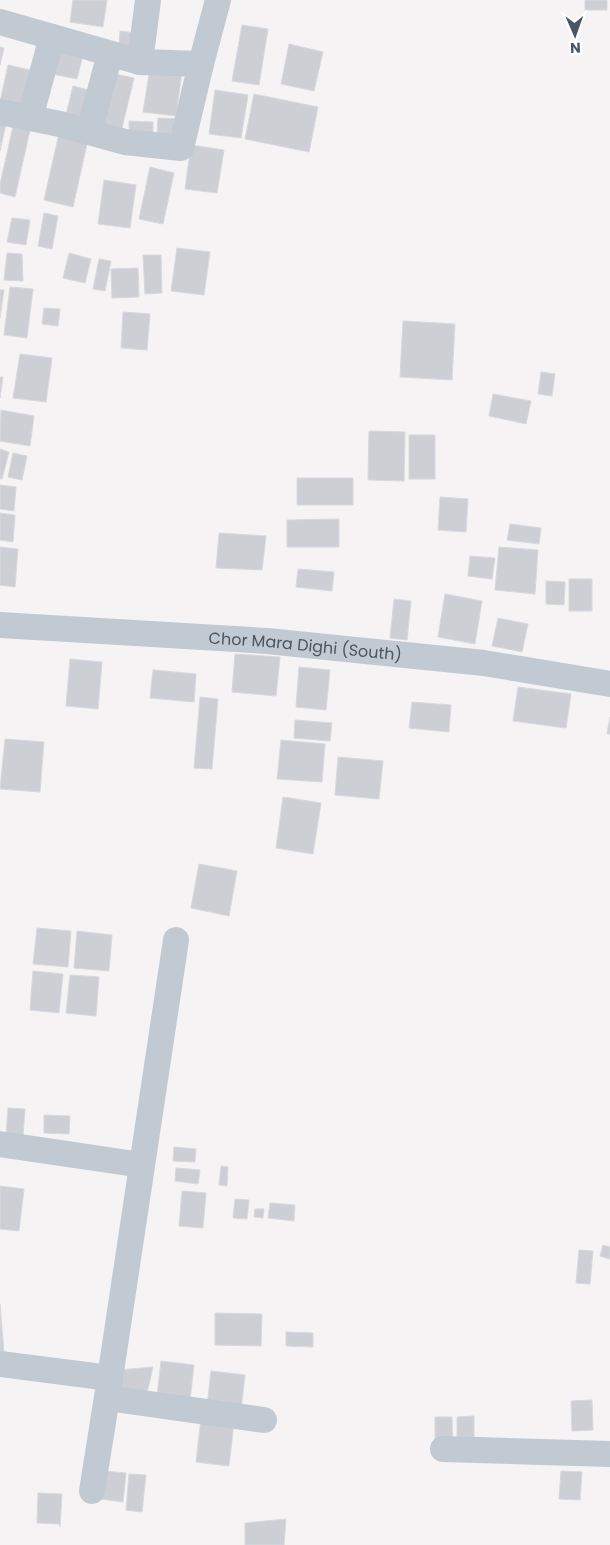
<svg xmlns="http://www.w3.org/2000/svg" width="610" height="1545" font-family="Poppins,sans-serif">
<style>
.building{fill:#cdcfd5;stroke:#d7d9de}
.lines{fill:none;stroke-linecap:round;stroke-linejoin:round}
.minor{stroke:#c1cad2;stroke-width:26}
.labels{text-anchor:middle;stroke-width:4;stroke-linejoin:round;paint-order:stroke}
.street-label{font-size:16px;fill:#4a5661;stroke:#fff}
</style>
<rect width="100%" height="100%" fill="#f5f3f3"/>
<path class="building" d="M73 0H107L103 27 70 22Z
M585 0H607V10H585Z
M242 25 268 29 259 85 232 81Z
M120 31 135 33 134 50 119 49Z
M289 44 323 52 314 91 281 84Z
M0 47 4 48 0 65Z
M48 47 83 55 77 79 42 72Z
M8 65 39 72 30 114 0 102Z
M150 68 182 72 176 116 143 112Z
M110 73 134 78 121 132 98 127Z
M73 86 100 93 92 125 65 119Z
M215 90 248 95 241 138 209 134Z
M254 94 318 107 309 152 245 139Z
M0 117 7 119 0 151Z
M158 118 182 119 181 137 157 136Z
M129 121 153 122V136L129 135Z
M14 122 31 126 15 197 0 193V184Z
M60 129 89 135 73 207 44 200Z
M191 145 224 150 217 193 185 189Z
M150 167 174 173 163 224 139 219Z
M104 180 136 185 130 228 98 224Z
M44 213 58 216 52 249 38 246Z
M12 218 30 220 26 245 7 242Z
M177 248 210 252 204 295 171 291Z
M7 253 22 254 23 281 4 280Z
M69 253 91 259 85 283 63 278Z
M143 255H161L162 293 145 294Z
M99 259 111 261 105 291 93 289Z
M138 268 139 297 112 298 111 269Z
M10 287 33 289 27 338 4 335Z
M0 290H4L0 318Z
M44 308 60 309 58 326 42 324Z
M123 312 150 314 147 350 121 348Z
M403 321 455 324 452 380 400 377Z
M20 354 52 358 46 402 13 398Z
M541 372 555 374 552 396 538 394Z
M0 377H3L0 398Z
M493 394 531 401 526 424 489 416Z
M1 410 34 416 30 446 0 441Z
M369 431 405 432 404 481 368 480Z
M409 435H435V479H409Z
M0 449 9 452 2 479H0Z
M13 453 27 456 22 480 8 477Z
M297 478H353V505H297Z
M0 485 16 487 14 511 0 509Z
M440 497 468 499 466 532 438 530Z
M0 513 15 515 13 542 0 540Z
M339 519V547H287V520Z
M510 524 541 528 539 544 507 540Z
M219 533 266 536 262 570 216 568Z
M0 547 18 549 15 587 0 585Z
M499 547 538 550 535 594 495 590Z
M470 556 495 558 492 579 468 576Z
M298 569 334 572 332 591 296 587Z
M569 579H592V611H569Z
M546 581 565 582 564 605 546 604Z
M445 594 482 601 475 644 438 637Z
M394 599 411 601 407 640 390 638Z
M498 618 528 624 522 652 492 646Z
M235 654 280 657 276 696 232 692Z
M70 659 102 662 98 709 66 706Z
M299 667 330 670 326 710 296 707Z
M153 670 196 674 194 702 150 698Z
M518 687 571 694 566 728 513 721Z
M200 697 218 699 212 769 194 768Z
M412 702 451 705 449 732 409 728Z
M610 717V734H607Z
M295 720 332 723 330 741 294 738Z
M5 739 44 742 40 792 0 789Z
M281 740 325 744 322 782 277 779Z
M338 757 383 761 379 799 335 795Z
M283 797 321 803 313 854 276 848Z
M199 864 237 871 229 916 191 908Z
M37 928 71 931 68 967 33 964Z
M77 931 112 935 109 971 74 968Z
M33 971 63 974 59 1013 30 1010Z
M70 975 99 977 96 1016 66 1013Z
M8 1108 25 1109 23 1136 6 1135Z
M44 1115 70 1116 69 1134 44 1133Z
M174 1147 196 1149 195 1162 173 1161Z
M221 1166 228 1167 227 1186 219 1185Z
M176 1168 200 1170 198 1184 175 1181Z
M0 1186 24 1189 19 1231 0 1229Z
M182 1191 206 1193 203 1228 179 1226Z
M235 1199 249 1200 247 1219 233 1218Z
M270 1203 295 1205 294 1221 268 1218Z
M255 1209H264L263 1218 254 1217Z
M603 1245 610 1247V1259L600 1256Z
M579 1250 593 1251 590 1284 576 1283Z
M0 1304 4 1353H0Z
M215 1313 262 1314 261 1346 215 1345Z
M286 1332 313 1333V1347L286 1346Z
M161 1361 194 1365 189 1409 156 1405Z
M153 1367 145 1402 114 1396 119 1370Z
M211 1371 245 1375 240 1419 206 1415Z
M592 1400 593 1430 572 1431 571 1401Z
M474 1416V1459H457V1417Z
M435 1417H452L453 1454H435Z
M201 1418 234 1422 229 1466 196 1462Z
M104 1471 126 1473 123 1502 101 1499Z
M561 1471 582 1472 580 1500 559 1499Z
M129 1474 146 1475 142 1512 126 1510Z
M38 1493 62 1494 60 1527 59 1524 37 1523Z
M286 1519 284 1545H245V1523Z"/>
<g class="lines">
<g class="minor">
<path d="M0 22 140 62 201 64 218 0"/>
<path d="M140 62 148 0"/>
<path d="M0 112 60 124 125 142 181 148 201 64"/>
<path d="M30 118 52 37"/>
<path d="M89 132 110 54"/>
<path id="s1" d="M0 625 267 641 484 663 610 684"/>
<path d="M0 1144 142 1165"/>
<path d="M0 1364 110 1378 92 1491"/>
<path d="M110 1378 176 940"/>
<path d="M107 1398 264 1420"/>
<path d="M443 1449 610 1454"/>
</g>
</g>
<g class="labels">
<g class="street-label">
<text dy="6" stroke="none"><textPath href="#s1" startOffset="306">Chor Mara Dighi (South)</textPath></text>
</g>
</g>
<g transform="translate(575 35) rotate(178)" stroke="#ffffff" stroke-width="4" paint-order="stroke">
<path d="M0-4L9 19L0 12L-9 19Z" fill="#4a5661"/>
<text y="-8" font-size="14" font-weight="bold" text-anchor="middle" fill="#4a5661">N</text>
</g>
</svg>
